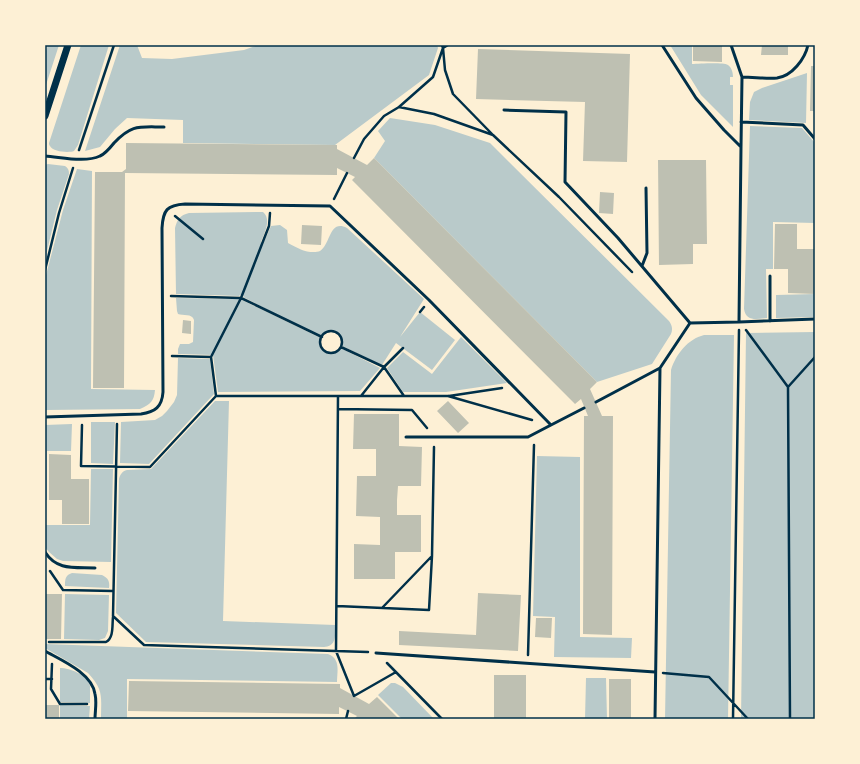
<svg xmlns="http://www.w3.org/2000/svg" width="860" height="764" font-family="Mulish,sans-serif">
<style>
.green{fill:#b9caca}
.building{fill:#bec0b2}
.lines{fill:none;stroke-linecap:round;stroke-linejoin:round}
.path{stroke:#003049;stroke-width:2.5}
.service{stroke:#003049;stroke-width:3}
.tertiary{stroke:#003049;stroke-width:7}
.neatline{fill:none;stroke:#003049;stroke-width:1.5}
</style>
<rect width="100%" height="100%" fill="#fdf0d5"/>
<path class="green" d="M48 45H59L45 88V54Z
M81 45H109L78 145 74 151C69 153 53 152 50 146 49 145 49 144 49 143Z
M120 45H137L142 58 172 59 244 50 258 45H437L438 48 429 75 335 145 183 143V120L127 118 115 129 100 147 85 151Z
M670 45H692V64C699 64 722 62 728 65 732 68 733 73 733 77H730V85H733V127L701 95Z
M807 73 806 123 749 120 750 102 754 92 762 88Z
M390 118 435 125 490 143 669 321C672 325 673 329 671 334L652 364 597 382 374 158 385 141 378 131Z
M750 126 802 128 815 143V223L773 222V269H766L767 318C757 319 746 322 744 309Z
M48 164 65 166C68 168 69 170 69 174L57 210 45 259V165Z
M77 169 92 171 91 389 155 390C154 401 151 404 140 409L45 410V279L63 210Z
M263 212C272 219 264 234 261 242L263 244 271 226 280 225 287 230 288 243C292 245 297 248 302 250 306 252 316 253 320 251 331 244 329 219 347 228L424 299 400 337 420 312 455 340 432 370 396 343 382 365 342 346C344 332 330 325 321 337L243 297 244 296 240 295 239 296 176 294 175 228C177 220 180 215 189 213Z
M815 294V317L776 318V295Z
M176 298 240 299 321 338C318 352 331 358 341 348L380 368 360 391 218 392 213 355 178 354V349L180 344H189L193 342 194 320C192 313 183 316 178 314L177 311Z
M815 332V719H741L746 333Z
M704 335H734L728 719H665L671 370C676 354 688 339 704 335Z
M461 337 507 383 446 392H403L387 368 403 352 432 374Z
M178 358 210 359 214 394 149 464 120 463 121 422 155 420 162 416 167 411 174 402 177 395Z
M215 401H229L223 621 335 625C335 636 337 646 324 647L146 642 116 613 119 479C120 475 122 471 127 470L151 469Z
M91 422H115L113 464 91 463Z
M72 424 71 451H47V500H45V425Z
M537 456 580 457V637L632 638 631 658 554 657 555 617 533 616Z
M91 469H113L111 562 63 561 57 559 49 552 45 547V525H90Z
M72 573 102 575C108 578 110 581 109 588L65 586C65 580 65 575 72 573Z
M65 594 109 595 108 631 105 638 99 640 64 639Z
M45 644 328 654C341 659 337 671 337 682L127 679V719H101C101 697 104 690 88 673L45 648Z
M60 668C70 668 88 675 90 686 90 692 90 698 90 703L60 702Z
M586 678H606L607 719H585Z
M391 683H395L403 687 434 719H402L378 695Z
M60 705 90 706 89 719H60Z"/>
<path class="building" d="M693 45 722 46V62L693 61Z
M762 45H788V55H761Z
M478 49 630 54 627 162 583 161 585 102 476 99Z
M811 66H815V111H810Z
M126 143 337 145V149L367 165 374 158 597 382 590 389 602 416H613L612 635 583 634 584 416H588L581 399 575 404 352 180 355 177 337 168V175L125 173 124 388H93L95 172H122L126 169Z
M658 160H706L707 244H693V264L659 265Z
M600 192 614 193 613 214 599 213Z
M775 224H797V249H815V294L788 293V269H774Z
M302 225 322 226 321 245 301 244Z
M183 320 191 321V334L182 333Z
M448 401 469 423 458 433 437 411Z
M354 414H399V446L422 447 421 486H398L397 500V515H421V552H395V579H354V544L380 545V517L356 516 357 476H376V449H353Z
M49 454 71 455V479H89V524H62V500H49Z
M478 593 521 595 518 651 399 645V631L476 635Z
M45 594H62L61 639H45Z
M536 618H552L551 638 535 637Z
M494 675H526V719H494Z
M609 679H631V719H609Z
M129 681 340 684V688L369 704 377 697 399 719H356L355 718 357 716 339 707V714L128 711Z
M45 705H59V719H45Z"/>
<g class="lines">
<path class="path" d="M448 45 443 48 445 70 453 94 492 134
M399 107 434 114 493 135 559 197 632 272
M79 150 114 45
M354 158 364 139 384 116 399 107 433 77 443 48 442 45
M334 199 347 173
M175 216 203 239
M45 270 59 213 73 168
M171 296 241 298 322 337
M420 312 424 307
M746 330 788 387 790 719
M320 342a11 11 0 1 1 22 0a11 11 0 1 1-22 0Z
M341 347 384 367 404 396
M172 356 211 357
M788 387 815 357
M216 396 211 357 241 298 269 226 270 213
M338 396 336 651 354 696 396 672
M361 396 384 367 403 348
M449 396 502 388
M338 409 412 410 427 428
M117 424 113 616 144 645 368 652
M82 425 81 466 150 467 216 396H448L532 420
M50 571 63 590 113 591
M337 606 429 610 432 556 434 447
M382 608 431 557
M49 642H106C114 638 112 625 113 617
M528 655 534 445
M387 663 442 719
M52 664 51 689 60 704H87
M663 673 709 677 748 719
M45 679H52
M346 719 348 711
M733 719 739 330"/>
<path class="service" d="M731 45 742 77
M504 110 566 112 565 182 618 238 690 323
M741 122 803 125 815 139
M741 147 742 77C754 77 766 79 777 78 792 76 805 59 808 45
M45 156C61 157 85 163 100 156 105 154 110 148 114 143 132 124 139 127 164 127
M642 266 647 253 646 188
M770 276V321
M739 322 815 319
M660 368 690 323 739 322 741 147 724 130 696 98 662 45
M596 402 660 368 655 719
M45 417 141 414C155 412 162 407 163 392L162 228C163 210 167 205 185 204L330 206 429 300 551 425 584 408
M406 437H528L551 425
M45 552C57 571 75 567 95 568
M45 651C61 660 92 673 95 694 97 702 95 711 95 719
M376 653 655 672"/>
<path class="tertiary" d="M45 116 68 45"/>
</g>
<rect width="860" height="764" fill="none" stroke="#fdf0d5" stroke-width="92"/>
<rect x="46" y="46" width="768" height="672" class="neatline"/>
</svg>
